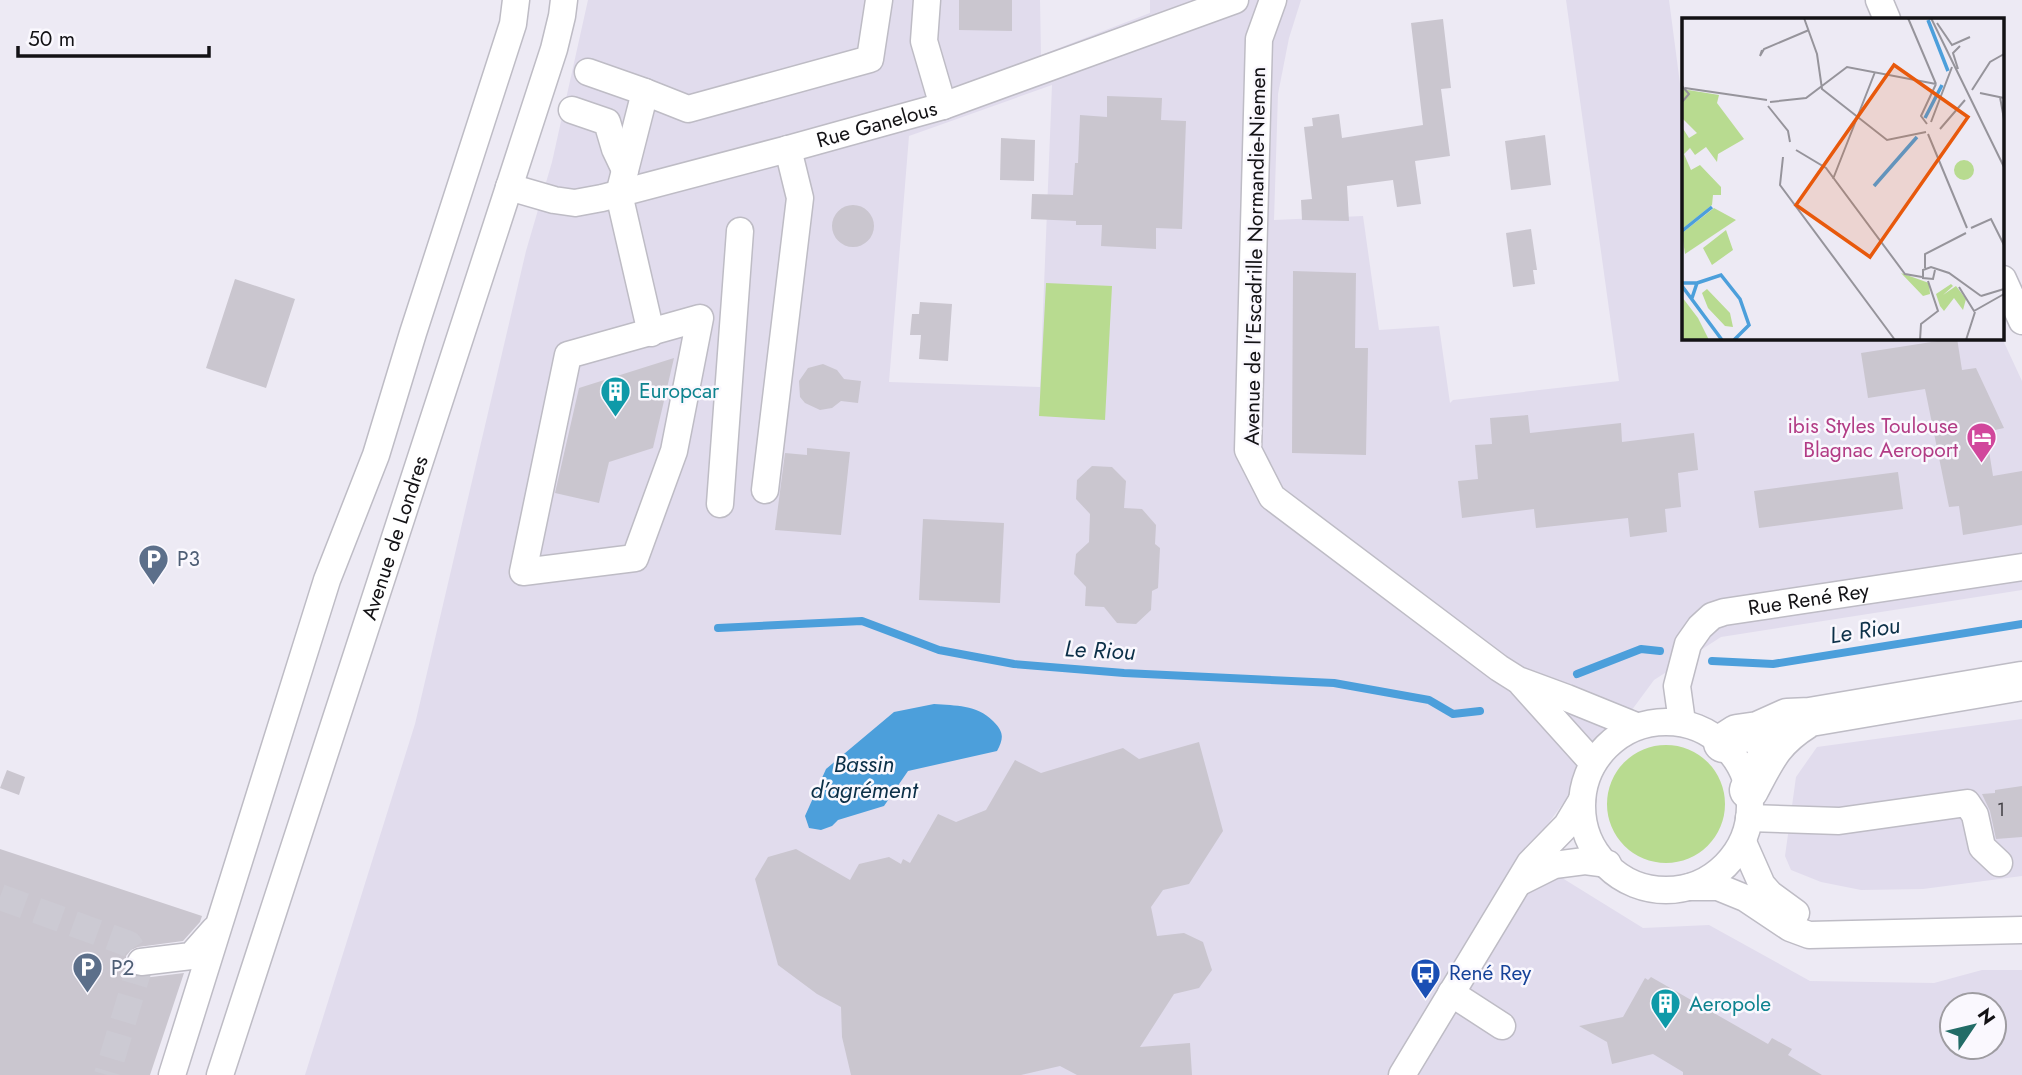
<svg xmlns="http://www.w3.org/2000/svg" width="2022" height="1075" font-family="Jost,sans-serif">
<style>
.built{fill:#e1dced;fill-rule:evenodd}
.green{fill:#b8db90}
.water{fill:#4c9fdb}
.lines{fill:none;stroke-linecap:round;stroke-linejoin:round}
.stream{stroke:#4c9fdb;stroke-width:8}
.building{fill:#cac6cf}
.minor-tunnel{stroke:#cccad3;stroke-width:26;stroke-dasharray:26 13;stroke-linecap:butt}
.minor-casing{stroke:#bebcc5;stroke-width:29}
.highway-casing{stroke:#bebcc5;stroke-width:41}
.minor{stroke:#fff;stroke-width:26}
.highway{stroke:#fff;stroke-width:38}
.labels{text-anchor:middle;stroke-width:5;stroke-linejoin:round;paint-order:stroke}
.number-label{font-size:18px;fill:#413f44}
.street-label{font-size:21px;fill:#131215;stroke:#faf8fe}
.culture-label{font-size:21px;fill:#0d838f;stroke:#faf8fe;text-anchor:start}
.hotel-label{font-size:21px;fill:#b23c85;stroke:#faf8fe;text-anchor:end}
.service-label{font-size:21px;fill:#4e5e75;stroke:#faf8fe;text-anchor:start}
.transit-label{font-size:21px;fill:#164399;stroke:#faf8fe;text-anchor:start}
.water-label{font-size:23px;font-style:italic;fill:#0c3048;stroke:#faf8fe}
.inset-river{fill:none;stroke:#4c9fdb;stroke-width:3.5}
.inset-road{fill:none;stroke:#96949b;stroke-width:2}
.view{fill:#e8590c;fill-opacity:0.15;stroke:#e8590c;stroke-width:3.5}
.inset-edge{fill:none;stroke:#131215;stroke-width:3.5}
</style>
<rect width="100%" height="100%" fill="#edeaf4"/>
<path class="built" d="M588 0H1040L1041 55 1150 13V0H1301L1289 38 1278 94 1274 220 1363 216 1379 330 1439 326 1450 403 1453 400 1619 381 1566 0H1669L1684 114V338H2002L2022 381V590L1721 637 1654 680 1525 855 1643 928 1709 925 1810 981 1934 983 1982 970H2022V1075H305L415 724 526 251 552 162ZM1052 85 1040 387 889 382 909 136ZM1952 1005H1994V1047H1952Z
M2022 719V876L1923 889 1861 890 1821 882 1791 870 1785 856 1796 777 1817 747Z"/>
<path class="green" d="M1046 283 1112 286 1105 420 1039 416Z
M1607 804a59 59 0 1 1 118 0a59 59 0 1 1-118 0Z"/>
<path class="water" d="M934 704C956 706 976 704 993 721 1004 732 1004 738 997 751L908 771 884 806 838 820 832 826 821 830 809 828 805 816 826 769 894 712Z"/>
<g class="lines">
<path class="stream" d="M718 628 862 621 939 650 1014 664 1124 673 1334 683 1429 700 1453 714 1480 711
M1712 661 1773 664 2022 624
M1577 674 1641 649 1660 651"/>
</g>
<path class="building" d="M959 0H1012V31L959 30Z
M1443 19 1451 88 1441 89 1450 156 1415 161 1421 204 1397 207 1393 180 1347 186 1349 221 1302 220 1301 200 1312 199 1304 127 1313 126 1312 118 1339 114 1342 138 1423 125 1411 23Z
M1107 96 1162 98 1161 120 1186 121 1182 229 1156 228V249L1101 246 1102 225H1076V221L1031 219 1032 194 1073 195 1075 163H1078L1080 115 1107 117Z
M1545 135 1551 185 1511 190 1505 141Z
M1001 138 1035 140 1034 181 1000 180Z
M832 226a21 21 0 1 1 42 0a21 21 0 1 1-42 0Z
M1531 229 1537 270H1533L1535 284 1513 287 1506 233Z
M1293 271 1356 273 1355 348H1368L1366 455 1292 453Z
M235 279 295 299 266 388 206 368Z
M920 302 952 304 948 361 919 359 921 335H910L912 314H919Z
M1957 338 1962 370 1976 368 2004 428 1986 432 1993 476 2022 471V525L1963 535 1959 506 1949 507 1925 389 1868 398 1861 353Z
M674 358 653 448 609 462 599 503 555 493 579 388Z
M823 364 837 370 844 379 861 381 858 403 841 401 832 408 820 410 805 403 800 397 799 381 808 368Z
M1528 415 1530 433 1621 423 1622 442 1694 433 1698 470 1678 473 1681 507 1665 509 1667 532 1630 537 1628 518 1536 528 1534 509 1462 518 1458 481 1478 479 1475 445 1492 444 1490 418Z
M807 448 850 452 841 535 775 530 785 453 807 455Z
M1092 466 1112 467 1126 481 1124 508 1142 509 1156 525 1155 544 1160 548 1158 588 1152 591 1151 610 1136 624 1117 623 1104 607 1085 606 1086 587 1074 574 1076 554 1089 542 1090 514 1076 499 1077 480Z
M1898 472 1903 509 1759 528 1754 491Z
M923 519 1004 523 1000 603 919 600Z
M1199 742 1223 831 1189 884 1163 890 1151 907 1157 936 1184 933 1203 942 1212 970 1199 988 1174 994 1140 1047 1190 1043 1192 1075H1077L1060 1066 1021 1075H851L842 1037 841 1007 817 994 778 965 755 879 768 857 796 849 850 880 859 864 889 857 901 864 903 859 910 863 938 814 956 822 986 810 1015 760 1041 773 1123 748 1139 759Z
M7 770 25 777 19 795 0 788Z
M2022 786V837L1996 839 1990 811 1982 794 1995 793V790Z
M0 849 202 916 200 922 183 941 138 947 131 950 126 956V965L128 971 135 977 143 978 184 973 150 1075H0Z
M1651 977 1768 1044 1772 1038 1792 1049 1788 1055 1822 1075H1683V1072L1653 1054 1612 1064 1607 1042 1579 1026 1623 1017 1645 978 1648 980Z"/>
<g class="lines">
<path class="minor-tunnel" d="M0 897 129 944 141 962 107 1075"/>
<defs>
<g id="minor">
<path d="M927 0 924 41 943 106"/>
<path d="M1273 0 1259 39 1248 450 1272 497 1499 668 1518 680 1567 698 1636 726"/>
<path d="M1879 0 1887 19"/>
<path d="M588 72 645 92 688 109 870 59 879 0"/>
<path d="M645 92 619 194 651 333"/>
<path d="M572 110 607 122 615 149 625 170"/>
<path id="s1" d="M509 187 554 200 575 203 602 198 788 149 943 106 1235 0"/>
<path d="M2003 279 2022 321"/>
<path d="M700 318 674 451 635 558 523 572 568 355Z"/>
<path d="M765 490 800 198 788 149"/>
<path d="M720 504 740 231"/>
<path d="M1522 684 1593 763"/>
<circle cx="1666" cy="806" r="84"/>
<path id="s2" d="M1682 722 1677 686 1688 644 1700 627 1712 616 1724 612 2022 567"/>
<path d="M1749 818 1839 821 1967 803 1975 815 1982 847 1999 863"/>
<path d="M1743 842 1762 885 1770 894 1796 913"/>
<path d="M1522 881 1554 865 1585 861 1608 864"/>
<path d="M1690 887H1718L1745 898 1790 928 1809 935 2022 930"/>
<path d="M141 962 191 956 214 930"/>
<path d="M1451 993 1502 1026"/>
<path d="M172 1075 327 580 376 455 413 333 513 24 516 0"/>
<path id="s3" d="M220 1075 554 49 562 16 564 0"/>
<path d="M1402 1075 1530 863 1567 825 1582 800"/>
</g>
<path id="highway" d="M1723 743 1737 734 1758 731 1787 718 1810 717 2022 681
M1749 790C1766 758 1773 740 1805 720"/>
</defs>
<use href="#minor" class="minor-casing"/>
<use href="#highway" class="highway-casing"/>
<use href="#minor" class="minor"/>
<use href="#highway" class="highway"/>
</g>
<defs>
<symbol id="building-pin" viewBox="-11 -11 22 30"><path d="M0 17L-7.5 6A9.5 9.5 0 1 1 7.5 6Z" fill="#0f9aa8" stroke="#faf8fe"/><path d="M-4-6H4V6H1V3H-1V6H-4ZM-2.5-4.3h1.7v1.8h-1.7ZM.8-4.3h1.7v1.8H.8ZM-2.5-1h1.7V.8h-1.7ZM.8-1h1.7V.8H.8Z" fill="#fff"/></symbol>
<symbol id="hotel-pin" viewBox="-11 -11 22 30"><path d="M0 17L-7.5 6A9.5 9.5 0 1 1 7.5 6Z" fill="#d1479c" stroke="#faf8fe"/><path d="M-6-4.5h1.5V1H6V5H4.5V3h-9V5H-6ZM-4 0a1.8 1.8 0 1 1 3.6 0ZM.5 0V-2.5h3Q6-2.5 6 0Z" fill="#fff"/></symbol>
<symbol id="parking-pin" viewBox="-11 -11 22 30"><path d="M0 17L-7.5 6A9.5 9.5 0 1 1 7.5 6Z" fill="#5c6f8a" stroke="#faf8fe"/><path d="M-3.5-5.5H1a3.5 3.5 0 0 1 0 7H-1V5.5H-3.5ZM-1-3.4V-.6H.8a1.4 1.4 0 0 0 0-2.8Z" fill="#fff"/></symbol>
<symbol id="bus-pin" viewBox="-11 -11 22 30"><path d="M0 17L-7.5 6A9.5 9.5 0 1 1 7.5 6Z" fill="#1a4fb4" stroke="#faf8fe"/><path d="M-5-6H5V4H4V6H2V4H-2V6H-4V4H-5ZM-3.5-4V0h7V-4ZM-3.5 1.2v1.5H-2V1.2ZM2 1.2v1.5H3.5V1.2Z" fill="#fff"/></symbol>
</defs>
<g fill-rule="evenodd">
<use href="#building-pin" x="598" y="374" width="35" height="47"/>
<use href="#hotel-pin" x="1964" y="420" width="35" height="47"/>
<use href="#parking-pin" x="136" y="542" width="35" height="47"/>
<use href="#parking-pin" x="70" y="950" width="35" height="47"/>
<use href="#bus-pin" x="1408" y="956" width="35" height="47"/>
<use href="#building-pin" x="1648" y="986" width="35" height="47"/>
</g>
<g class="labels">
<g class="number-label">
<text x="2001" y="816">1</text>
</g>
<g class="street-label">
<text dy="7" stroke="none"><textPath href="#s1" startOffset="380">Rue Ganelous</textPath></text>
<text transform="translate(1255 256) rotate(-89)" y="7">Avenue de l'Escadrille Normandie-Niemen</text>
<text dy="7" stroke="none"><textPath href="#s3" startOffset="565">Avenue de Londres</textPath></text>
<text dy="7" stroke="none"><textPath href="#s2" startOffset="215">Rue René Rey</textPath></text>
</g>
<g class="culture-label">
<text x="639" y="398">Europcar</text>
<text x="1689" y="1011">Aeropole</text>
</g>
<g class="hotel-label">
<text x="1958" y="433">ibis Styles Toulouse<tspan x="1958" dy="24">Blagnac Aeroport</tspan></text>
</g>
<g class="service-label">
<text x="177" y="566">P3</text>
<text x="111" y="975">P2</text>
</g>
<g class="transit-label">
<text x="1449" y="980">René Rey</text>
</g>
<g class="water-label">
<text transform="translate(1865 630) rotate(-9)" y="8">Le Riou</text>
<text transform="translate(1100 650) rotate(3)" y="8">Le Riou</text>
<text x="864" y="772">Bassin<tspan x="864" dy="26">d’agrément</tspan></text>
</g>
</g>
<g transform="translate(1682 18)">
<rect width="322" height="322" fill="#edeaf4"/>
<path d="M0 71 37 77 35 85 62 121 36 136 35 144 24 129 13 137 8 130 2 136 9 152 18 147 39 169V177H31L30 187 0 211V109L7 120 15 115 0 100ZM272 152a10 10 0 1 1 20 0a10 10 0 1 1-20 0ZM32 190 54 202 3 236 0 215ZM44 212 51 232 30 247 21 230ZM219 255 247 265 248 276 241 278ZM269 266 271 268 261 277 274 268 284 281 281 292 272 280 262 293 258 288 254 276ZM25 271 48 295 51 309 43 308 26 290 20 275ZM0 279 16 300 27 322H0Z" fill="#b8db90"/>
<path class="inset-river" d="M246 2 266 53M243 100 260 67M192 168 235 119M0 213 30 189M0 265H15L10 280M15 265 39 257 58 281 67 307 52 322M0 268 40 322"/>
<path class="inset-road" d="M122 0 135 36 140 71 205 122 244 114M226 0 254 66M249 0 322 149M255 5 270 27 288 19M80 32 78 38 82 31 127 12M276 51 271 35 278 28M0 68 7 76 0 84M3 70 85 82M290 72 308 44 322 36M298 75 322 80M318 79 322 101M88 84 124 80 165 49 254 66M86 88 106 113 108 124M249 104 270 49M245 106 239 98 254 66M258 111 283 82M246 116 285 210M114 132 144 150 223 256 240 259M101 139 98 167 213 322M151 161 193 54M289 210 309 201 322 227M243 250V236L284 215M253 252 251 261 241 260V252L249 249 267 255 299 278M277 269 292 293 322 276M299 278 322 271M238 322 239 306 256 293 246 263M284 322 293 294"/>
<path class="view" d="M212 47 286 99 188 239 114 187Z"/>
<rect width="322" height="322" class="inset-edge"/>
</g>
<g transform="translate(1973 1026) rotate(55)"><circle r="33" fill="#faf8fe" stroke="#9e9ca1" stroke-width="2"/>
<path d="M0-5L12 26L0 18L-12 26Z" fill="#226c67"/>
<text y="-10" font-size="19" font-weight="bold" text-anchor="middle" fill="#131215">N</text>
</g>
<path d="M18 46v10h191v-10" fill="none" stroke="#131215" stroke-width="3.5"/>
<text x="28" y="46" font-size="21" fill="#131215" stroke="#faf8fe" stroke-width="5" paint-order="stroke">50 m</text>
</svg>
